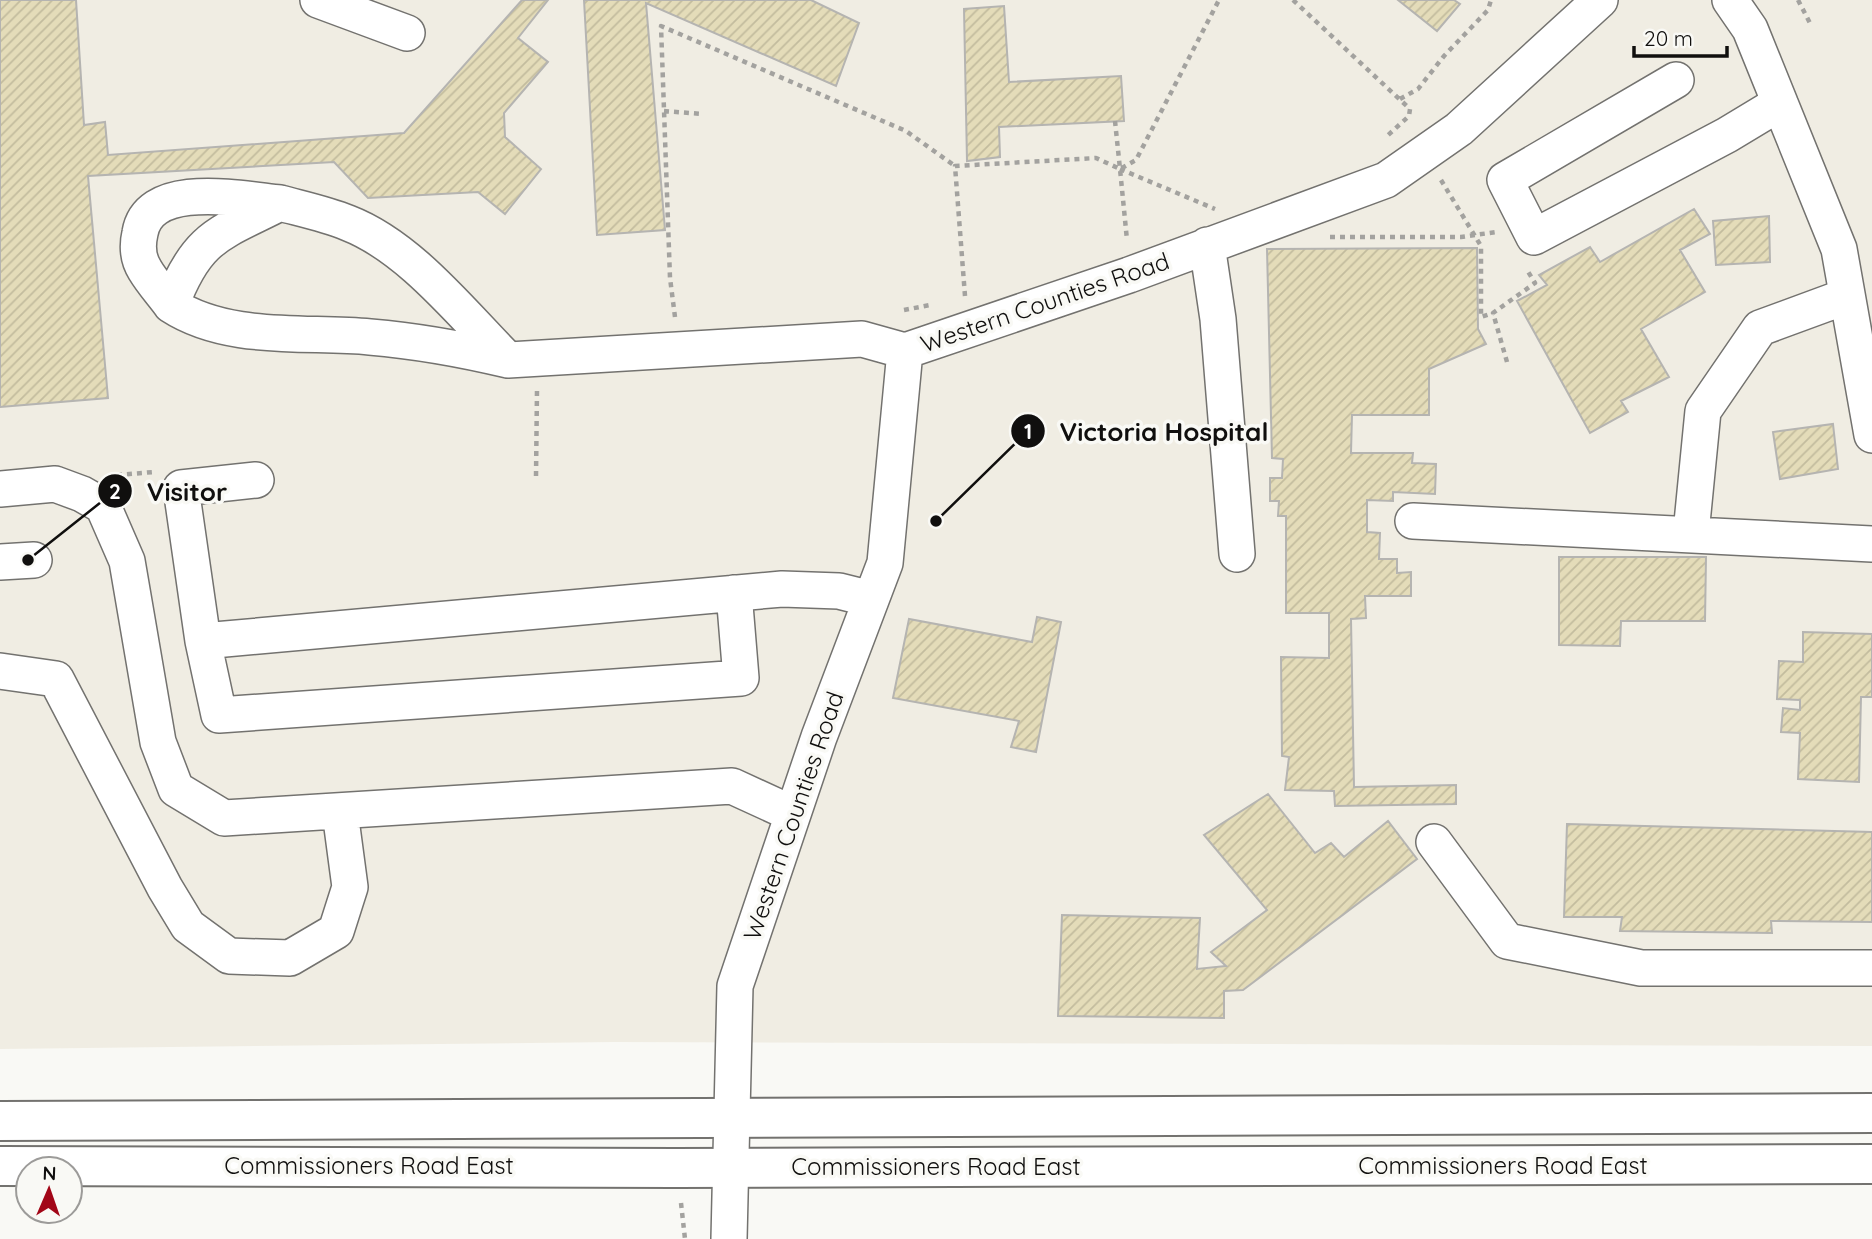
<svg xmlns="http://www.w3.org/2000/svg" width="1872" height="1239" font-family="Quicksand,sans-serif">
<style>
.built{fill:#f0ede3}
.building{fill:url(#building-hatch);stroke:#b5b4b1;stroke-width:2}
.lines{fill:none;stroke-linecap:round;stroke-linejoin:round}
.minor-casing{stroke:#73726f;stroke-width:38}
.major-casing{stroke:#73726f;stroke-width:42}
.path{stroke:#a3a29f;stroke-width:4.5;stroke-dasharray:5 5;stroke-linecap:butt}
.minor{stroke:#fff;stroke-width:35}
.major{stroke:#fff;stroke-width:38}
.labels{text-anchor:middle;stroke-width:7;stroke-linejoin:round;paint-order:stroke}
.street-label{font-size:24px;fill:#100f0e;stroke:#f9f9f5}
.leader{fill:none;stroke:#100f0e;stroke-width:2.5}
.callout-dot{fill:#100f0e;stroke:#f9f9f5;stroke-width:2.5}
.mark-label{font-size:21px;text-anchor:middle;font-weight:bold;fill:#fff}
.callout-label{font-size:26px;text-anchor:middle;font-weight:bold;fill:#100f0e;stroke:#f9f9f5;stroke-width:7;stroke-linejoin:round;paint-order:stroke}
</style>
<defs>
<pattern id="building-hatch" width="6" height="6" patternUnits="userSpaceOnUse" patternTransform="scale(1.75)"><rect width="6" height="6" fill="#e4dcb9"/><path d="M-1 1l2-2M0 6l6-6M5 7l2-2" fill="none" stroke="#c3bc9e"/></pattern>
</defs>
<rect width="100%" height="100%" fill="#f9f9f5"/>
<path class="built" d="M0 0H1872V1046L614 1042 0 1049Z"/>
<path class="building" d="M0 0H76L84 125 105 122 108 155 404 133 522 0H548L518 38 548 62 504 113 505 137 541 169 505 214 478 192 368 198 334 162 88 176 108 398 0 407Z
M584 0H811L859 23 836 86 646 3 665 230 597 235Z
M1398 0H1454L1460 4 1437 31Z
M1004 6 1009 82 1121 76 1124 121 999 127 1000 157 967 161 964 9Z
M1694 209 1710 234 1680 250 1705 292 1641 329 1669 377 1621 401 1628 412 1590 433 1517 301 1547 285 1539 275 1590 247 1600 262Z
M1769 216 1770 262 1716 265 1713 221Z
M1477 248 1478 329 1486 344 1429 369V415H1352L1351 453H1413L1412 463 1436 464 1435 494 1393 492V501L1367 500V532L1380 533 1379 559H1397V573L1411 572V596H1365L1366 618 1351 619 1354 787 1456 785V804L1335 806 1334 791 1285 790 1289 757 1282 756 1281 657 1329 658V613H1286V516H1278L1279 501H1270V478H1282L1283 459 1272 458 1267 249Z
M1833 424 1838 469 1780 479 1773 432Z
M1559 557H1706L1705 621H1621L1620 646 1559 645Z
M1037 617 1061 622 1036 752 1011 747 1019 721 893 698 909 619 1032 642Z
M1803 632 1872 634V697H1861L1859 782 1798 779 1800 733 1781 732 1783 708 1800 710V700L1777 699 1779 661 1803 662Z
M1268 794 1315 853 1331 843 1344 857 1388 821 1417 859 1243 990 1224 991V1018L1058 1016 1062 915 1200 918 1197 969 1226 966 1211 952 1267 910 1204 835Z
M1567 824 1872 832V922L1771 921 1772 933 1620 931 1622 917H1564Z"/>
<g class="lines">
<defs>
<path id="minor" d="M318 0 407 33
M1730 0 1750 29 1839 249 1872 435
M1676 80 1505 180 1534 237 1727 135 1780 103
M1207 245 1218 319 1237 554
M171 305C163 294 152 282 145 270 138 259 137 246 140 233 149 180 241 199 280 203
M508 360C462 314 410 247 348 223 326 214 302 209 280 203 219 234 197 236 171 305 228 342 305 331 370 337 417 341 462 349 508 360L862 339 905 351
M256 480 181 488 203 641 782 589 839 591 871 599
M0 489 55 484 82 494 103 506 127 561 158 742 176 789 224 818 732 786 793 814
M1413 521 1872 544
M1691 533 1703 411 1760 328 1847 296
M0 562 34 560
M203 641 219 715 741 678 734 593
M0 671 56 679 165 888 188 926 229 956 290 958 336 931 350 887 340 812
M1434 842 1507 941 1641 968H1872
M729 1239 735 986 819 737 885 563 905 351 1129 275 1386 180 1459 129 1600 0"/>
<path id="major" d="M0 1121 1872 1113
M0 1166 675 1168 1872 1164"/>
</defs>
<use href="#minor" class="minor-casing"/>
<use href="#major" class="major-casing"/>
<path class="path" d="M1293 0 1410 109 1409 116 1386 137
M1798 0 1811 25
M1400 99 1418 89 1444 56 1488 10 1491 0
M664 111 703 114
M1115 121 1120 169 1136 160 1219 0
M1120 169 1215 209
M1441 180 1481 246V317L1493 313
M1330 237H1461L1496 232
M965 296 955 166 1096 158 1120 169 1127 240
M904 310 930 305
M675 317 670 278 661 26 906 131 955 166
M1507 362 1493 313 1535 283 1527 270
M117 475 154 472
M536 476 537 390
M681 1203 685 1239"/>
<use href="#minor" class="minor"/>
<use href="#major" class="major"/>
</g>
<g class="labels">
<g class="street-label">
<text transform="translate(1045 303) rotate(-19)" y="8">Western Counties Road</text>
<text transform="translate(794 816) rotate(-71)" y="8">Western Counties Road</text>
<text x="369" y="1174">Commissioners Road East</text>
<text x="1503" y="1174">Commissioners Road East</text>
<text x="936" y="1175">Commissioners Road East</text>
</g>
</g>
<path class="leader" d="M936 521L1028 431M28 560L115 491"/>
<g class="callout-dot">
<circle cx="936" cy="521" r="7"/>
<circle cx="28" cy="560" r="7"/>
<circle cx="1028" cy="431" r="18"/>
<circle cx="115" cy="491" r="18"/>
</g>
<g class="mark-label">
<text x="1028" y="439">1</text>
<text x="115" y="499">2</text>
</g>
<g class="callout-label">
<text x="1164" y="441">Victoria Hospital</text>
<text x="187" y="501">Visitor</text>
</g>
<g transform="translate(49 1190) rotate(2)"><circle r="33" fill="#f9f9f5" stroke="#9c9b99" stroke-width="2"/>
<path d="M0-5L12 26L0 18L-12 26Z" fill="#a20617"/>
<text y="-10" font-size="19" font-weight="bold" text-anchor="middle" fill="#100f0e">N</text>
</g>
<path d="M1634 46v10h93v-10" fill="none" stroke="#100f0e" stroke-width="3.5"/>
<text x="1644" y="46" font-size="21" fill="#100f0e" stroke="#f9f9f5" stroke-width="5" paint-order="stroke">20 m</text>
</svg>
